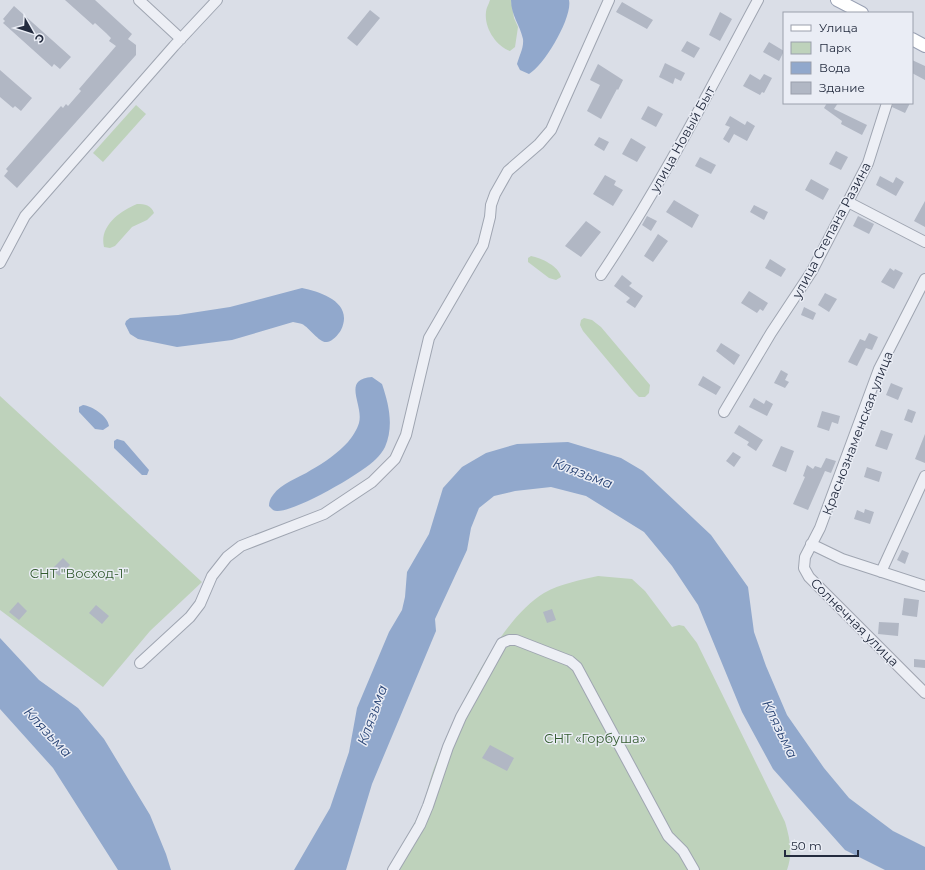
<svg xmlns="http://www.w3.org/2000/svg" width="925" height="870" font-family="Montserrat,sans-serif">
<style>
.green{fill:#bed2bb}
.water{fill:#91a8cc}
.building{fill:#b1b7c4}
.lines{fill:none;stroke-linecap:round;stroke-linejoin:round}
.minor-casing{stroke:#9fa5b1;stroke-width:12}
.major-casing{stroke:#99a1b4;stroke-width:14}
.minor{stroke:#edeff5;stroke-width:10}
.major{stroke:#fff;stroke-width:12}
.labels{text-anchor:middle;stroke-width:3;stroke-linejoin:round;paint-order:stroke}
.street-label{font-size:13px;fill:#232b3e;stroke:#eaedf5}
.park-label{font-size:13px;fill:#335b2f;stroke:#eaedf5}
.water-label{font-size:14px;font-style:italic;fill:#2a4576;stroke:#eaedf5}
</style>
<rect width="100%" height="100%" fill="#dadee7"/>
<path class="green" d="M490 0H511L514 18 518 27 515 47 510 51C496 46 484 28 486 12 486 8 489 4 490 0Z
M136 105 146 114 103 162 93 153Z
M137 204C145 204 151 205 154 213L147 220 132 227 115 246 110 248 104 247C99 226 120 211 137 204Z
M531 256C541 258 559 266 561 277L556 280 549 278 528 262V258Z
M584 318 592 320 601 327 650 385 649 393 645 397H639L634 392 583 331 580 325 581 320Z
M0 396 202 582 150 631 103 687 0 610Z
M598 576 632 579 645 591 672 627 679 625 684 626 697 643 785 822C790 839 793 853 787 870H388C399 850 412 830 421 809 427 796 429 781 434 768 454 718 497 621 544 593 560 584 580 580 598 576Z"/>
<path class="water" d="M511 0H569C573 17 544 66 529 74L520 70 517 64C519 56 524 48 523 39 520 25 511 15 511 0Z
M302 288C322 292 354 303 341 330 338 335 333 341 327 342 319 343 310 328 302 324 300 323 296 323 293 322L232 340 177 347 138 339 130 334 125 324 126 321 130 318 178 315 230 307Z
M372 377 382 384C389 405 394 426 385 447 383 451 379 456 376 459 363 473 295 512 277 511 273 511 272 509 269 506 269 502 270 499 273 495 281 483 299 478 311 470 324 463 338 453 348 442 352 437 357 430 359 423 364 405 341 379 372 377Z
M83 405C92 406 108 416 109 426L103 430 95 429 79 412V407Z
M117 439 124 441 149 470 147 475H142L114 448V441Z
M568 442 621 458 643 471 711 535 748 587 754 632 766 666 787 715 824 768 849 798 893 831 925 847V870H885L845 850 773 769 742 712 698 605 672 566 644 532 586 496 551 487 515 491 494 496 479 508 471 528 467 550 435 619 436 631 372 784 346 870H294L330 808 349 752 357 708 389 632 402 610 405 597 407 572 429 534 443 488 462 467 486 453 517 444Z
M0 638 39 680 78 708 104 739 150 815 166 854 171 870H118L53 768 0 709Z"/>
<path class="building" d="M65 0H95L132 34 128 39 136 45V55L17 188 4 176 8 171 6 169 61 106 63 108 66 104 68 106 81 91 79 89 116 46 109 41 111 38 106 33 95 23 93 25Z
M622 2 653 20 647 29 616 12Z
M14 6 71 57 60 69 54 64 52 67 3 23 5 21 3 19Z
M370 10 380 18 357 46 347 38Z
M720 12 732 19 720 41 709 35Z
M687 41 700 48 694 58 681 51Z
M769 42 784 51 779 61 763 52Z
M912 60 925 66V80L912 73Z
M665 63 685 73 681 81 675 78 673 84 659 77Z
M598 64 623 80 618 90 617 89 601 119 587 111 600 85 590 80Z
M0 70 32 98 21 111 15 106 13 108 0 97Z
M750 74 760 80 764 74 772 78 764 93 762 92 760 95 743 86Z
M827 103H838L834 109 867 125 862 135 841 124 842 121 824 108Z
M893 103H910L905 113 892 107Z
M648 106 663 114 656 127 641 119Z
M730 116 745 125 747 121 755 126 747 141 734 134 729 143 723 139 730 127 725 125Z
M599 137 609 142 604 151 594 145Z
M631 138 646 147 637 162 622 154Z
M836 151 848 157 841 170 829 164Z
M700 157 716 165 711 174 695 166Z
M605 175 616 181 614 185 623 190 613 206 593 194Z
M880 176 893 183 896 177 904 182 896 196 876 185Z
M811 179 829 189 823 200 805 190Z
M674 200 699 215 692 228 666 212Z
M925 201V227L914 221Z
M754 205 768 212 764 220 750 212Z
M647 216 657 221 651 231 642 225Z
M858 216 874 224 869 234 853 226Z
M586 221 601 232 581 257 565 246Z
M658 234 668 241 653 262 644 256Z
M770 259 786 269 781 277 765 268Z
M890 268 894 271 895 269 903 273 894 289 881 282Z
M622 275 632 283 629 286 643 296 635 308 626 302 630 298 614 286Z
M749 291 768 303 763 311 760 309 757 313 741 303Z
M825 293 837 299 829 312 818 305Z
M804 307 816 313 813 320 801 315Z
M869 333 878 337 872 350 866 348 857 366 848 362 860 339 865 341Z
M721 343 740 355 734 365 716 351Z
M781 370 788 374 785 380 789 382 785 388 774 383Z
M703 376 721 387 716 395 698 385Z
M891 383 903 388 898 400 886 395Z
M754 398 764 404 766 400 773 404 767 416 749 407Z
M908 409 916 412 912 423 904 420Z
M822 411 840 416 838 424 832 422 829 431 817 427Z
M739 425 763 440 756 451 747 445 749 442 734 433Z
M881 430 893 434 887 450 875 446Z
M925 434V463L915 459Z
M781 446 794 451 786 472 772 466Z
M733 452 741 457 734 467 726 461Z
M826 458 836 461 831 473 825 471 808 510 793 504 805 477 803 476 807 465 813 469 815 466 821 468Z
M867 467 882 472 879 482 864 477Z
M865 509 874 512 870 524 854 519 857 510 864 513Z
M902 550 909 553 905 564 897 560Z
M63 558 70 565 59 576 52 569Z
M904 598 919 600 917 617 902 615Z
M18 602 27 611 19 620 9 612Z
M96 605 109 616 102 624 89 613Z
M552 609 556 620 547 623 543 612Z
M879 622 899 623 898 636 878 634Z
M914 659 925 660V668L914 667Z
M490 745 514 758 507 771 482 758Z"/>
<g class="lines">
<defs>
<path id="minor" d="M139 0 181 39
M848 202 925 242
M0 263 25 216 174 46 217 0
M601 275C660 187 708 93 758 0
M925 279 879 369 820 528 805 557 804 568 809 577 925 693
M724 412 771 333 812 271 868 163 887 103
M811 544 842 559 925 586
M881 572 925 476
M140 663 190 617 200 604 212 576 227 557 241 546 324 514 372 482 395 459 406 435 429 338 483 245 490 217 491 205 495 194 508 171 539 144 551 130 609 0
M393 870 420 825 428 806 448 747 461 717 502 643 509 640H516L570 661 577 667 668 836 683 851 694 870"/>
<path id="major" d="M837 0 862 13
M912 39 925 46"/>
</defs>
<use href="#minor" class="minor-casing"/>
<use href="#major" class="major-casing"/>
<use href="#minor" class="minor"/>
<use href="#major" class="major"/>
</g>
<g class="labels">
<g class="street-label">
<text transform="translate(682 139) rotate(-61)" y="5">улица Новый Быт</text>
<text transform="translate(831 230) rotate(-62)" y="5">улица Степана Разина</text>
<text transform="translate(857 433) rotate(-69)" y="5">Краснознаменская улица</text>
<text transform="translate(855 622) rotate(45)" y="5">Солнечная улица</text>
</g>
<g class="park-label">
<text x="79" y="578">СНТ "Восход-1"</text>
<text x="595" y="743">СНТ «Горбуша»</text>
</g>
<g class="water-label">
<text transform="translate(583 473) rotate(21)" y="5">Клязьма</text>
<text transform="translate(372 715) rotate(-70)" y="5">Клязьма</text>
<text transform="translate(780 729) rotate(64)" y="5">Клязьма</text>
<text transform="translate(48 732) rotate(47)" y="5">Клязьма</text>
</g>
</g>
<rect x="783" y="12" width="130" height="92" fill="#eaedf5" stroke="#9a9fac"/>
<rect x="791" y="25" width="20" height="6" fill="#ffffff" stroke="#9a9fac"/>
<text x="819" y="32" font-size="12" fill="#232b3e">Улица</text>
<rect x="791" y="42" width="20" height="12" fill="#bed2bb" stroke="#9a9fac"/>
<text x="819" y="52" font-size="12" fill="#232b3e">Парк</text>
<rect x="791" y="62" width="20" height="12" fill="#91a8cc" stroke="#9a9fac"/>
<text x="819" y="72" font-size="12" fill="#232b3e">Вода</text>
<rect x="791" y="82" width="20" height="12" fill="#b1b7c4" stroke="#9a9fac"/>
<text x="819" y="92" font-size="12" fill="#232b3e">Здание</text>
<g transform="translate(32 32) rotate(129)" stroke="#eaedf5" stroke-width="3" paint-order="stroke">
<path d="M0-3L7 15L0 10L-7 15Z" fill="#232b3e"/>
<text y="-6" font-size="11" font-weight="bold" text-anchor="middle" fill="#232b3e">С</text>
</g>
<path d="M785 850v6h73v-6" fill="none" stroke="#232b3e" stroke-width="2"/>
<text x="791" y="850" font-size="12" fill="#232b3e" stroke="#eaedf5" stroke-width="3" paint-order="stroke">50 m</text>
</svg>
